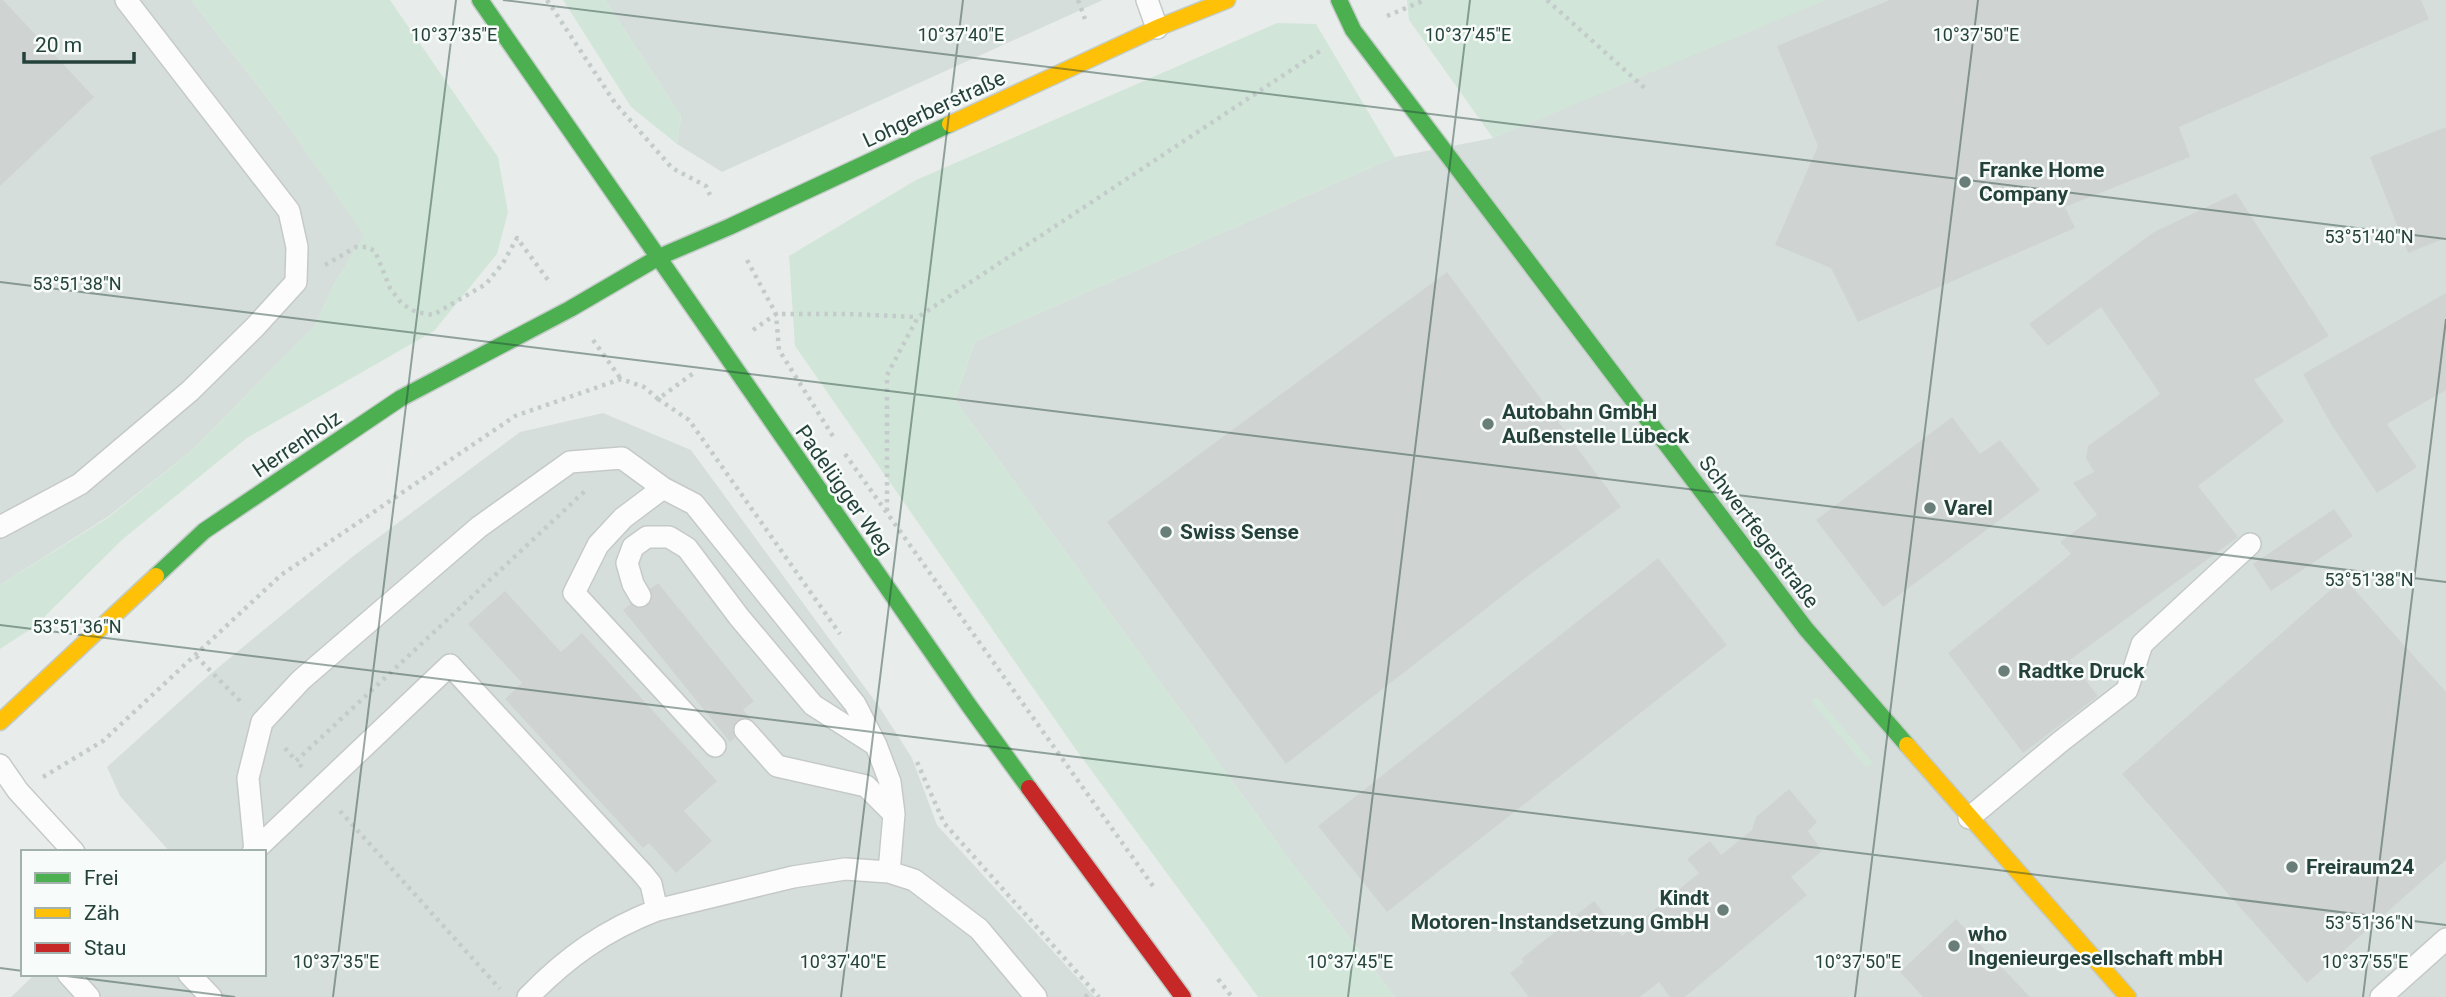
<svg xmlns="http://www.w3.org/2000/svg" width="2446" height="997" font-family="Roboto,sans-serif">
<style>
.built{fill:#d6dedb}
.green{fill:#d1e6d8}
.building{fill:#cfd4d2}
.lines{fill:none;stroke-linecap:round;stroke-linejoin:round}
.lane-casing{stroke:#c5cac8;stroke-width:24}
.fast-casing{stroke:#c3cbc8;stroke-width:19}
.slow-casing{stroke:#c3cbc8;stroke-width:19}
.jam-casing{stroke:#c3cbc8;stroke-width:19}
.path{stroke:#c3ccca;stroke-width:4.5;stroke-dasharray:3.5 5;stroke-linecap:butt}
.lane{stroke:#fcfcfc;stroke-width:21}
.fast{stroke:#4caf50;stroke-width:16}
.slow{stroke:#ffc107;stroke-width:16}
.jam{stroke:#c62828;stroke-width:16}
.ticks{fill:none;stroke:#24423a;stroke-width:2;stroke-opacity:0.45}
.poi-dot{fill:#697e78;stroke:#f7fbf9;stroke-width:2.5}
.labels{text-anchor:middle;stroke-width:5;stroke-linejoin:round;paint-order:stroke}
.street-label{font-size:21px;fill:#24423a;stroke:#f7fbf9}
.poi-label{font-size:21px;font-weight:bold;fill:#24423a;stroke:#f7fbf9;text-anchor:start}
.ticks-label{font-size:18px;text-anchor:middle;fill:#24423a;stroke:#f7fbf9;stroke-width:5;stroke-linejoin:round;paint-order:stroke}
</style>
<rect width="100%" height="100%" fill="#e8edeb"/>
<path class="built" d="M0 0H191L279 113 365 235 333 286 315 326 190 452 109 516 0 585Z
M605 0H1103L722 172 677 144 681 116Z
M1820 0H2446V997H1395L1291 862 955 400 975 341 1395 157 1493 138Z
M603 413 691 450 880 708 912 758 937 825 1095 997H11L35 974H264V852H170L120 796 107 767 208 676 352 557 520 432Z"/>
<path class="green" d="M191 0H390L498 157 508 212 497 254 434 331 247 438 123 539 34 627 0 649V585L109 517 190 452 315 326 333 286 364 235 279 113Z
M563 0H605L681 116 677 144 631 107Z
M1407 0H1826L1493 138 1409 20Z
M1277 23 1316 24 1395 157 975 341 955 400 1291 862 1395 997H1258L1077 751 795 346 789 256 916 180Z
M1817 697 1873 763 1868 767 1865 766 1811 701Z"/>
<path class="building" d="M0 0H3L94 97 0 186Z
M1890 0H2421L2429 19 2179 127 2190 157 2065 207 2075 228 1858 322 1831 268 1775 245 1818 146 1777 46Z
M2446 127V238L2408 253 2370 157Z
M2236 193 2329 336 2254 380 2284 421 2198 486 2238 537 2070 660 2098 696 2023 753 1948 653 2071 554 2060 542 2097 515 2073 483 2094 472 2086 458 2088 446 2160 394 2101 307 2048 346 2029 324 2154 232Z
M1447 272 1621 507 1528 576 1286 764 1107 522Z
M2446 293V390L2387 424 2417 467 2377 493 2331 424 2303 374Z
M1952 417 1980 454 2000 440 2040 490 1883 607 1816 520Z
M2334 509 2353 536 2271 591 2253 564Z
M1658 558 1727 645 1387 912 1318 826Z
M2344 578 2446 692V860L2307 983 2122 774Z
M658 583 754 701 743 710 754 723 730 742 623 610Z
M505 591 561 652 582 633 717 781 684 811 712 841 676 873 649 843 643 848 505 699 522 683 468 624Z
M1789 789 1817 822 1808 831 1822 851 1791 877 1807 895 1685 997H1670L1659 982 1640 997H1529L1510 973 1524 962 1521 959 1594 901 1622 936 1699 873 1687 859 1710 841 1721 855 1752 830 1756 817Z
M1956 919 2030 997H1923L1900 972Z"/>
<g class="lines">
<defs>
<path id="lane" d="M1147 0 1157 28
M0 527 80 484 190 391 255 327 296 282 297 247 289 211 126 0
M640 596 633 584 627 563 633 547 647 537H669L687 548 739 617 813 705 874 744
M745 730 777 766 866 786 894 814
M715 746 574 593 598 545 623 518 663 488 694 504 855 704 876 745 890 782 894 814 889 872
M0 765 18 791 74 852
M1969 818 2060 742 2127 690 2142 644 2250 544
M255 851 248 778 262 722 301 680 479 527 570 462 622 458 663 488
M253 852 450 665 643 874 651 884 657 910
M68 974 89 997
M189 974 211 997
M528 997C567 957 605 930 657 910L793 877 845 869 889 872 914 880 979 929 1036 997
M2381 997 2446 939"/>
<path id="fast" d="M480 0 970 707 1029 788
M1339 0 1353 30 1806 629 1907 745
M156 576 204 531 401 398 570 309 659 257 729 227 950 124"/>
<path id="slow" d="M950 124 1157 28 1227 0
M0 722 156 576
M1907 745 2128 997"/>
<path id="jam" d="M1029 788 1183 997"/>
</defs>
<use href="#lane" class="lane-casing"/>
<use href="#fast" class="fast-casing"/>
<use href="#slow" class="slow-casing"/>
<use href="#jam" class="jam-casing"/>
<path class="path" d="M547 0 615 103 672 168 706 186 710 195
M1078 0 1085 19
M1547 0 1648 91
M1387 16 1425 0
M747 260 776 314 779 350 834 438
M325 265 356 247H367L375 251 390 288 402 304 416 312 433 315 486 284 503 263 517 238 548 280
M753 330 776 314H849L918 317
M593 340 621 379
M658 399 689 420 840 634
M845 454 1153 886
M887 511V375L918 317 1323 49
M196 656 243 704
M285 748 296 761
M917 762 944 823 1099 997
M302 767 296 761 585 491
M43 777 103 741 281 575 515 416 621 379 644 387 658 399 695 372
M340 811 500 989
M1218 979 1232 997
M1085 997 1093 991"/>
<use href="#lane" class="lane"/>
<use href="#fast" class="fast"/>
<use href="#slow" class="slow"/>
<use href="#jam" class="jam"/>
</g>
<path class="ticks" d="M503 0 2446 239M0 282 2446 582M0 625 2446 925M0 968 23 971M50 974 235 997M333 997 456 0M841 997 963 0M1348 997 1470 0M1855 997 1978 0M2363 997 2446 319"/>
<g class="poi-dot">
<circle cx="1965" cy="182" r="7"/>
<circle cx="1488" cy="424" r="7"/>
<circle cx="1930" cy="508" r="7"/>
<circle cx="1166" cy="532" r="7"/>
<circle cx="2004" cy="671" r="7"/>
<circle cx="2292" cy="867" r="7"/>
<circle cx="1723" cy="910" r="7"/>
<circle cx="1954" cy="946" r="7"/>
</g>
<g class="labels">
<g class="street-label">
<text transform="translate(934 109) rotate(-25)" y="7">Lohgerberstraße</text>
<text transform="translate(297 444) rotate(-34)" y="7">Herrenholz</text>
<text transform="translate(844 490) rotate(55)" y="7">Padelügger Weg</text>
<text transform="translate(1759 532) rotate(53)" y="7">Schwertfegerstraße</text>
</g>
<g class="poi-label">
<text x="1979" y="177">Franke Home<tspan x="1979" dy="24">Company</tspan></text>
<text x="1502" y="419">Autobahn GmbH<tspan x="1502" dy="24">Außenstelle Lübeck</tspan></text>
<text x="1944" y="515">Varel</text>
<text x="1180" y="539">Swiss Sense</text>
<text x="2018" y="678">Radtke Druck</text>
<text x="2306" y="874">Freiraum24</text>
<text x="1709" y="905" text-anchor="end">Kindt<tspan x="1709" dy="24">Motoren-Instandsetzung GmbH</tspan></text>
<text x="1968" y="941">who<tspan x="1968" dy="24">Ingenieurgesellschaft mbH</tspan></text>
</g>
</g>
<g class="ticks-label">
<text x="454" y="41">10°37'35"E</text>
<text x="961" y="41">10°37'40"E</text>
<text x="1468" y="41">10°37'45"E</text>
<text x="1976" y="41">10°37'50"E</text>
<text x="2369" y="243">53°51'40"N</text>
<text x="77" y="290">53°51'38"N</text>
<text x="2369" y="586">53°51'38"N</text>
<text x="77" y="633">53°51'36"N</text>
<text x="2369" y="929">53°51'36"N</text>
<text x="336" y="968">10°37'35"E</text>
<text x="843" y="968">10°37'40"E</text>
<text x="1350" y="968">10°37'45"E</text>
<text x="1858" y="968">10°37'50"E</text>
<text x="2365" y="968">10°37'55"E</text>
</g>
<rect x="21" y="850" width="245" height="126" fill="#f7fbf9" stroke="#a3b1ad" stroke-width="2"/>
<rect x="35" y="873" width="35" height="10" fill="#4caf50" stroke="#a3b1ad" stroke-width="2"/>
<text x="84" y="885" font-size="21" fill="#24423a">Frei</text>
<rect x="35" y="908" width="35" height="10" fill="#ffc107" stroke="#a3b1ad" stroke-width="2"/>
<text x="84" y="920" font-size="21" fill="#24423a">Zäh</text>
<rect x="35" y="943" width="35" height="10" fill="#c62828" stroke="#a3b1ad" stroke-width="2"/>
<text x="84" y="955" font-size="21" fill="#24423a">Stau</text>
<path d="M24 52v10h110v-10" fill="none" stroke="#24423a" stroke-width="3.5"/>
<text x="35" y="52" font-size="21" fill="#24423a" stroke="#f7fbf9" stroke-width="5" paint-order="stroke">20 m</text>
</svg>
